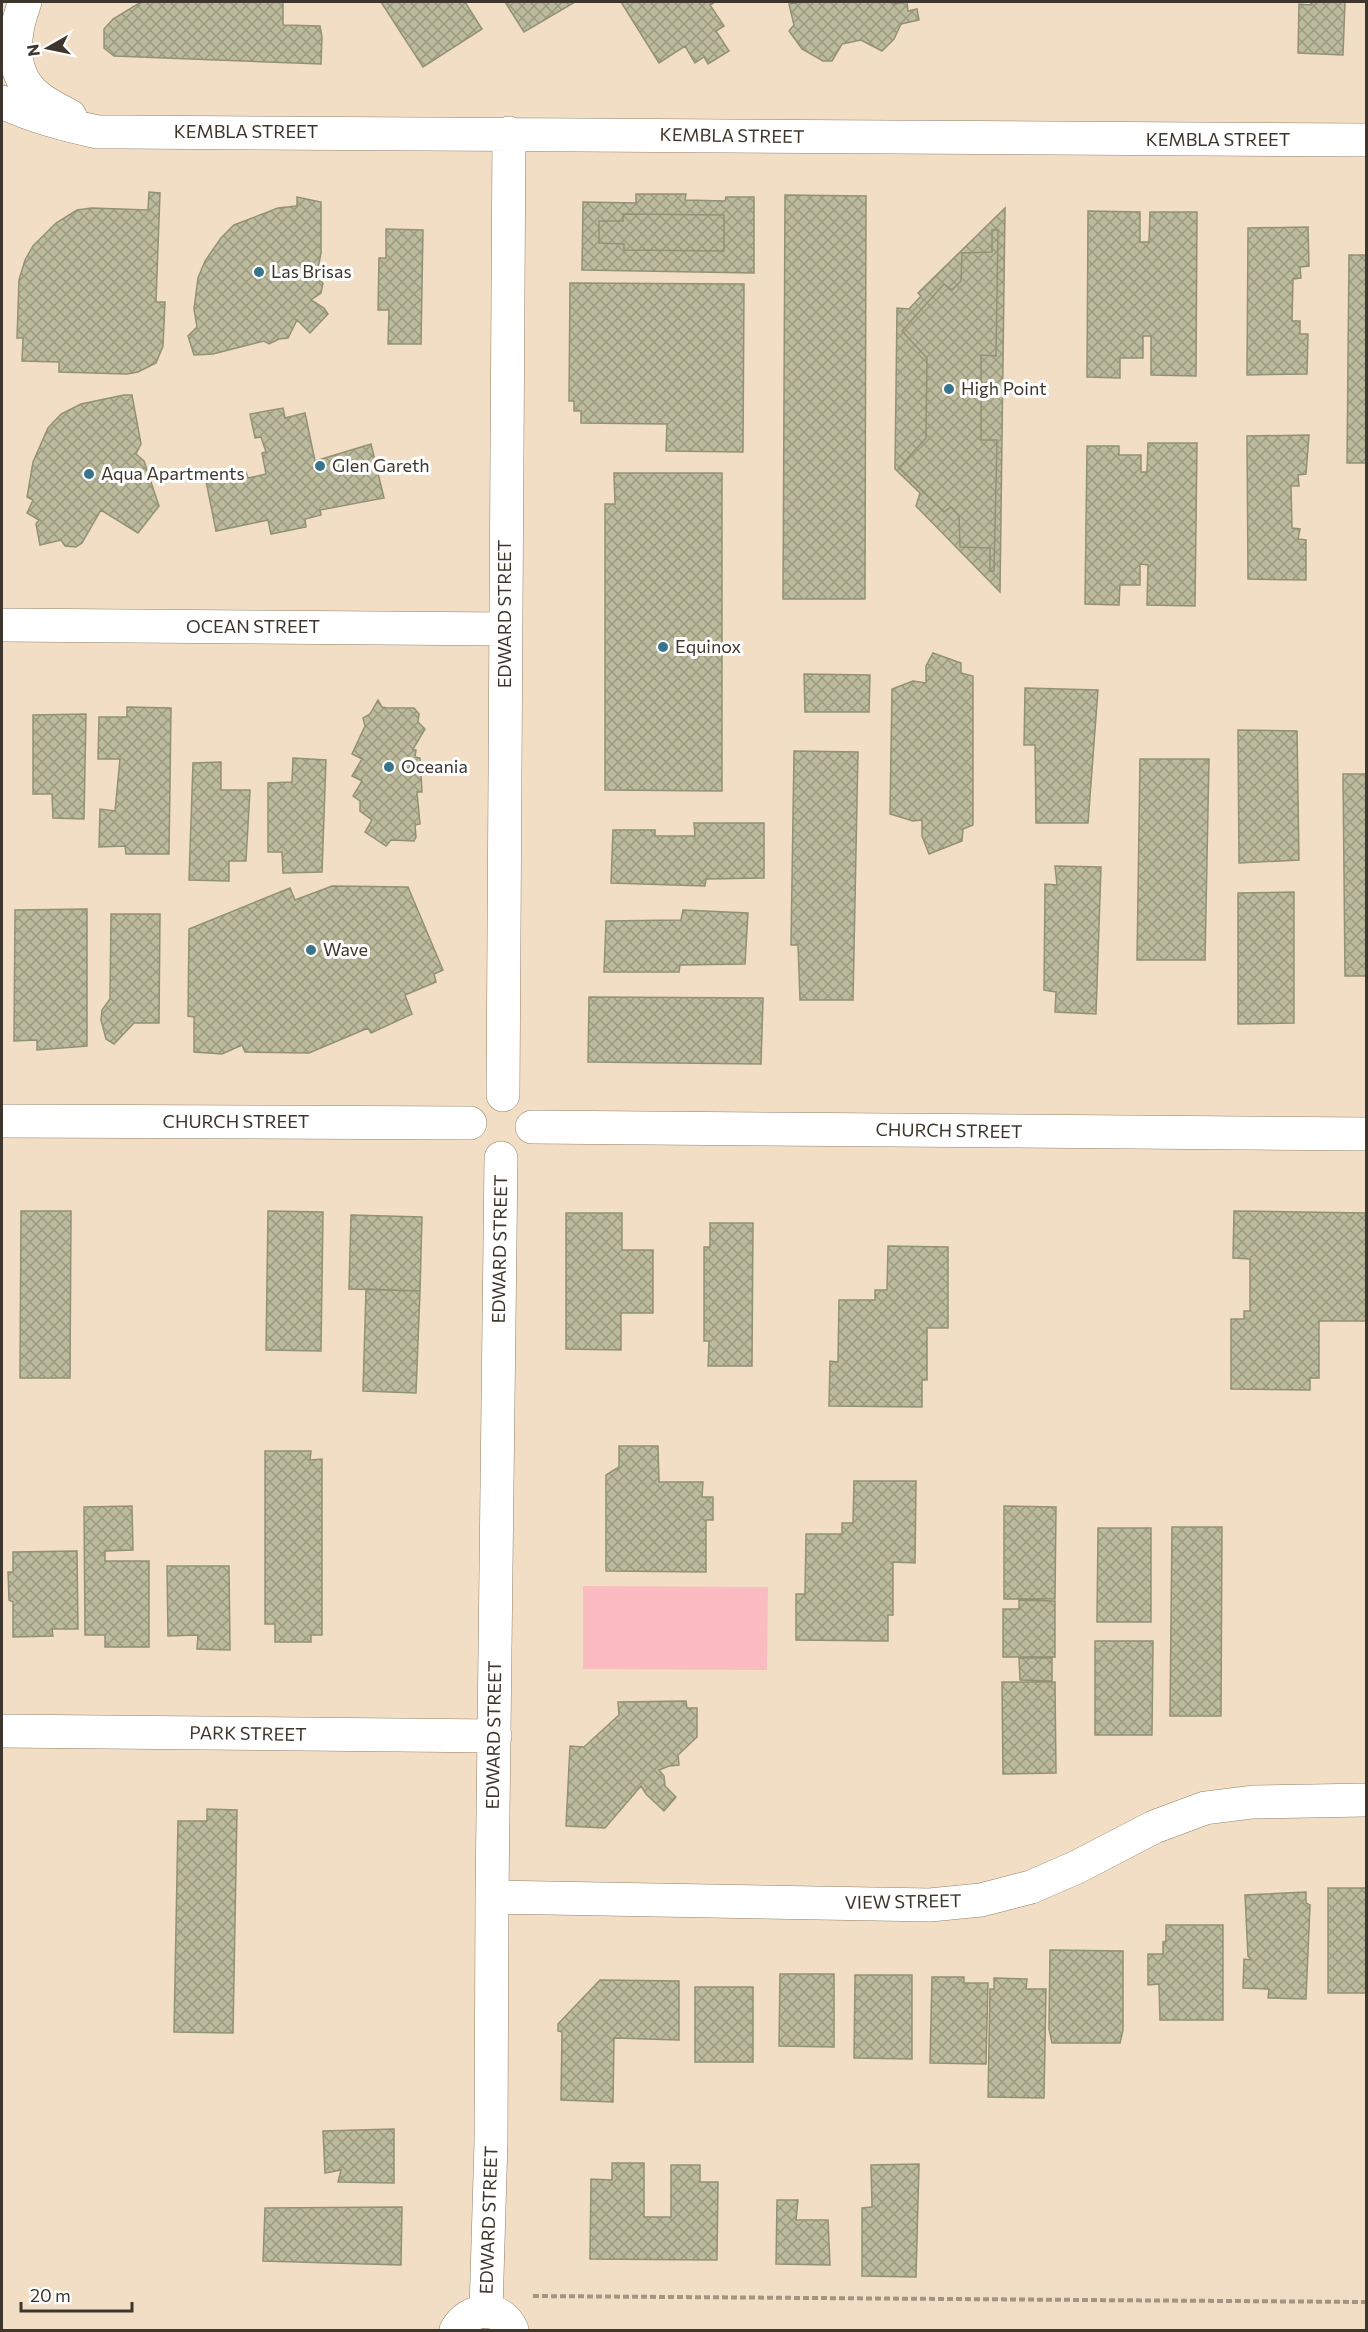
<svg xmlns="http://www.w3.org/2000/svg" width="1368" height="2332" font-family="Commissioner,sans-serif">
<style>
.pitch{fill:#fabcc0}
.building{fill:url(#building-cross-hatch);stroke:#939174;stroke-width:1.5}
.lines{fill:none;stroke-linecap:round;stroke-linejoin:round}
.minor-casing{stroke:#928067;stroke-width:34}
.path{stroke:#a49582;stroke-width:4;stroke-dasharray:6 3;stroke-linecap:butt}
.minor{stroke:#fff;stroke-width:33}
.poi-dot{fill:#38758b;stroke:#fff;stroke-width:2}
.labels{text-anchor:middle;stroke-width:6;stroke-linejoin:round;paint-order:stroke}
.street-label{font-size:18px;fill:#3e362c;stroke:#fff}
.poi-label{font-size:18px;fill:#3e362c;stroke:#fff;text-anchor:start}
</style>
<defs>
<pattern id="building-cross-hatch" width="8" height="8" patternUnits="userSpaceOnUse" patternTransform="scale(1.5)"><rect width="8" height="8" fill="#bdbb9d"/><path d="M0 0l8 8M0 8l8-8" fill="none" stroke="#9b9980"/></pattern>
</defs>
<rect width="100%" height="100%" fill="#f2dec4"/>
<path class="pitch" d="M583 1586 768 1587 767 1670 583 1669Z"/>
<path class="building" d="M141 2H283V25L320 26 322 37 321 64 114 56 104 48V29L113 19Z
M381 2H465L482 29 423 67Z
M505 2H575L524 32Z
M621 2H715L710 5 724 26 716 31 729 51 708 64 704 57 695 63 685 46 659 63Z
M800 2H894V4L907 2 908 11 917 9 919 20 901 24 894 39 882 51 861 40 842 44 832 61H823L802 49 789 31 794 25 789 4Z
M1311 2H1345L1343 55 1298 53 1299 4 1311 5Z
M149 192 160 193 156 302H165L163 346 156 363 138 372 127 374 59 372V362L22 361 23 338H17L19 280 25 260 33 246 56 223 77 210 92 208 148 210Z
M636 194H686L685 200 725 201 726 197H754V273L582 270 583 202 636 203Z
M785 195 866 196 865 599H783Z
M297 197 321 202V253L316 278 323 283 321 293 311 300 324 308 328 314 310 333 297 320 288 338 279 339 269 344 264 341 213 354 194 355 188 336 197 327 194 309 198 278 205 261 221 238 234 225 278 208 297 206Z
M1005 208 1000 592 916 506 920 493 895 469 897 308 909 309 921 296 918 293Z
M1088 211 1140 212V242H1149L1150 212H1197L1196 376 1151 375V336H1143V358H1120V378L1087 377Z
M623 214 724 215V251L624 250V244L599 243V221H623Z
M1308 227 1309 266 1300 267 1301 278 1293 279 1292 321H1300V334H1308L1307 374 1247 375 1248 228Z
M386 229 423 230 421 344H388L389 310H378L379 258H386Z
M992 230H998L996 356 981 355V440H997L994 571H990V548L960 547 959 516 951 507 944 512 899 468 926 438 927 358 902 331 944 284 952 290 961 281 962 253 992 252Z
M1349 255H1366V463H1347Z
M570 283 744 284 743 452 666 451 667 424 581 423V411H574V401H569Z
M124 395H132L141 444 136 454 144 461 159 506 138 533 101 510 82 543 76 547 65 546 61 540 40 545 36 524 39 520 27 513 33 500 27 497 33 462 48 428 61 414 81 404Z
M283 408 285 418 305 413 315 461 371 444 384 498 320 510 321 515 305 519 306 527 271 534 268 520 216 531 205 476 227 471 228 477 246 472 248 478 266 474 262 453 266 452 261 437 255 438 250 414Z
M1309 435 1306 474 1298 475 1299 486H1291L1292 528 1300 529 1298 539 1306 540V580L1248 579 1247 436Z
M1148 443H1197L1195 606 1147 605 1148 565 1140 564V585H1120L1119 605 1085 604 1087 446H1119V455H1141V472H1147Z
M614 473H722V791L605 790V504H615Z
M933 653 961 663V673L973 676V825L963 829 962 841 929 854 922 836V820L913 821 890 814 892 689 913 681 926 683V666Z
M804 674 870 675 869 712H805Z
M1025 688 1098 690 1088 823H1036L1035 745H1024Z
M378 700 382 707 387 708H414L419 714 418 722 425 729 413 749 416 750 415 757 420 758 422 792H417L420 824 415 825 416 837 414 841 391 840 386 846 365 832 372 820 360 811V801L353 796 362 781 352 776 362 759 352 754 365 726 363 718 370 714Z
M127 707 171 708 169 854H126L125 846 99 847 100 809 115 811 120 759H98L99 717H127Z
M86 714 84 819 53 818 52 794H33V715Z
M1238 730 1297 731 1299 860 1239 863Z
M794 751 858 752 853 1000H800L798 945H791Z
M293 758 326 760 322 872 283 873 282 852H268V783L292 782Z
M1140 759H1209L1205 960H1137Z
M221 762V790H250L246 861H229V881L189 880 193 763Z
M1343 774H1366V976H1345Z
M694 823H764V878L706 879 705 886 611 883 613 830H655V836H695Z
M1055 866 1101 867 1096 1014 1055 1012 1056 992 1044 990 1045 884 1057 885Z
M332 886 408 887 443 970 434 974 436 982 405 995 412 1014 371 1033 368 1028 309 1053 245 1052 242 1045 222 1054 194 1052V1017L188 1016 189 929 290 888 295 900Z
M1294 892V1023L1238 1024V893Z
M87 909V1046L37 1050V1040L14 1041 15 910Z
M683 910 748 913 745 964 680 965 679 972H604L606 921 681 920Z
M111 914H160L159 1023H134L114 1044 106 1039 101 1020 102 1010 110 999Z
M589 997 763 998 761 1064 588 1062Z
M21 1211H71L70 1378H20Z
M21 1211H71L70 1378H20Z
M268 1211 323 1212 321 1351 266 1350Z
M1234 1211 1366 1213V1321H1319V1378H1310V1390L1231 1389V1319H1244V1311H1250V1259L1233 1258Z
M566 1213H622V1250H653V1313H621V1350L566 1349Z
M351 1215 422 1217 420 1291 349 1289Z
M710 1223H753L752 1366H708L709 1341H704V1247H710Z
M888 1246 948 1247V1328H927V1380H922V1407L829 1406 830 1361 838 1362 839 1300H875V1290H887Z
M366 1289 420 1291 416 1393 363 1391Z
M619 1446H658L659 1482H703L702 1497H713V1520H706V1572L606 1571V1475L619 1467Z
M265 1451H311L310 1460 322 1459V1635H311V1642H275V1624H265Z
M854 1481H916L915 1563 893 1562V1615H888V1641L796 1640V1594H805L806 1534H842V1523H853Z
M132 1506 133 1550 105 1551V1561H149V1647H105V1635H85L84 1507Z
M1004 1506 1056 1507 1055 1599H1004Z
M1172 1527H1222L1221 1716H1170Z
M1098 1528H1151V1622H1097Z
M77 1551 78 1629H52L53 1636 13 1637V1602L9 1600 8 1572H13V1552Z
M167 1566H229L230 1650 197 1649 198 1635 168 1636Z
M1019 1600 1055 1601V1657H1003V1609H1019Z
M1095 1641H1153L1152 1735H1095Z
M1019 1658H1052V1681L1020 1680Z
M1002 1682H1055L1056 1773 1003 1774Z
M686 1701 687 1708H697V1737L678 1755 679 1765 669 1766 659 1770 664 1776 665 1786 676 1797 664 1811 646 1794 641 1786 605 1828 566 1826 570 1746 584 1747 619 1715 618 1702Z
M207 1809 237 1810 233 2033 174 2032 178 1821H207Z
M1328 1888H1366V1993H1328Z
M1306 1892V1903L1310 1905 1306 1999 1268 1998 1269 1989 1243 1988 1244 1959 1251 1960 1248 1956 1245 1895Z
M1166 1925H1223V2020H1160L1159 1984 1148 1985V1954H1163V1942L1166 1941Z
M1050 1950 1123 1951V2030L1120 2043H1052L1049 2029Z
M780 1974H834V2047L779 2046Z
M855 1975H912V2059L854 2058Z
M932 1977H964V1983H988L986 2064 930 2063Z
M994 1978 1027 1979 1026 1989H1046L1044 2098 988 2097 990 1989H994Z
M600 1980 679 1981V2040L614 2038 613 2102 561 2100 562 2032 558 2031V2024Z
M695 1987H753V2062H695Z
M394 2129V2183L338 2182 341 2170 325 2173 323 2131Z
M612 2163H644V2217H671V2165H700V2182H718L717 2260 590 2259 591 2179 612 2180Z
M919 2164 916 2277 862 2276V2208L872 2207 871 2165Z
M777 2200H798L796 2220H828L830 2265 776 2264Z
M402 2207 401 2265 263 2261 265 2208Z"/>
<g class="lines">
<defs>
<path id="minor" d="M25 2C13 33 8 74 38 97 48 105 59 110 70 116
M2 102C33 117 64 125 98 132 521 133 944 141 1366 140
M2 625 504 629
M503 1095 509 133
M2 1121 470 1123
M532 1127 1366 1134
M2 1731 495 1736
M492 1897 930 1905 981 1900 1031 1887 1077 1867 1154 1827 1205 1808 1253 1802 1366 1800
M486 2311 491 2141 492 1897 501 1158
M456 2330C469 2307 501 2304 512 2330"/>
</defs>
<use href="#minor" class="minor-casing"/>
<path class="path" d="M533 2296 1366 2302"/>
<use href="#minor" class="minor"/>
</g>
<g class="poi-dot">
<circle cx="259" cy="272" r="6"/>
<circle cx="949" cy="389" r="6"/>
<circle cx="320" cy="466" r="6"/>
<circle cx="89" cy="474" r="6"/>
<circle cx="663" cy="647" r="6"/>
<circle cx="389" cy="767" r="6"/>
<circle cx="311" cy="950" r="6"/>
</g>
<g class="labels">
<g class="street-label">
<text x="246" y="138">KEMBLA STREET</text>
<text transform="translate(732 136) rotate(1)" y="6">KEMBLA STREET</text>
<text x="1218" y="146">KEMBLA STREET</text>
<text transform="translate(505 614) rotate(-90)" y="6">EDWARD STREET</text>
<text x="253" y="633">OCEAN STREET</text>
<text x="236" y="1128">CHURCH STREET</text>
<text transform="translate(949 1131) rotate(1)" y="6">CHURCH STREET</text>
<text transform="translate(500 1249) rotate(-89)" y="6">EDWARD STREET</text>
<text transform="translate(248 1734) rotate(1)" y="6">PARK STREET</text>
<text transform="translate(494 1735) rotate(-89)" y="6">EDWARD STREET</text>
<text transform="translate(903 1902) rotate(-1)" y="6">VIEW STREET</text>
<text transform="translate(489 2220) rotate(-88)" y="6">EDWARD STREET</text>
</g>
<g class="poi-label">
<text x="271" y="278">Las Brisas</text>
<text x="961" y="395">High Point</text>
<text x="332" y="472">Glen Gareth</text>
<text x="101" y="480">Aqua Apartments</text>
<text x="675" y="653">Equinox</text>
<text x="401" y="773">Oceania</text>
<text x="323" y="956">Wave</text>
</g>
</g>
<rect width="1368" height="2332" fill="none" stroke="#3e362c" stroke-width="6"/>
<g transform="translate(48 48) rotate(261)" stroke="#ffffff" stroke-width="4.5" paint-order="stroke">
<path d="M0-4.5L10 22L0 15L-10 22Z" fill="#3e362c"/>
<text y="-9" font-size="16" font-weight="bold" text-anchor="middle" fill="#3e362c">N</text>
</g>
<path d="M21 2302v9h111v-9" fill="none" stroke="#3e362c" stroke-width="3"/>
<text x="30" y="2302" font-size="18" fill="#3e362c" stroke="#ffffff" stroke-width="4.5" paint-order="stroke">20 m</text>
</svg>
